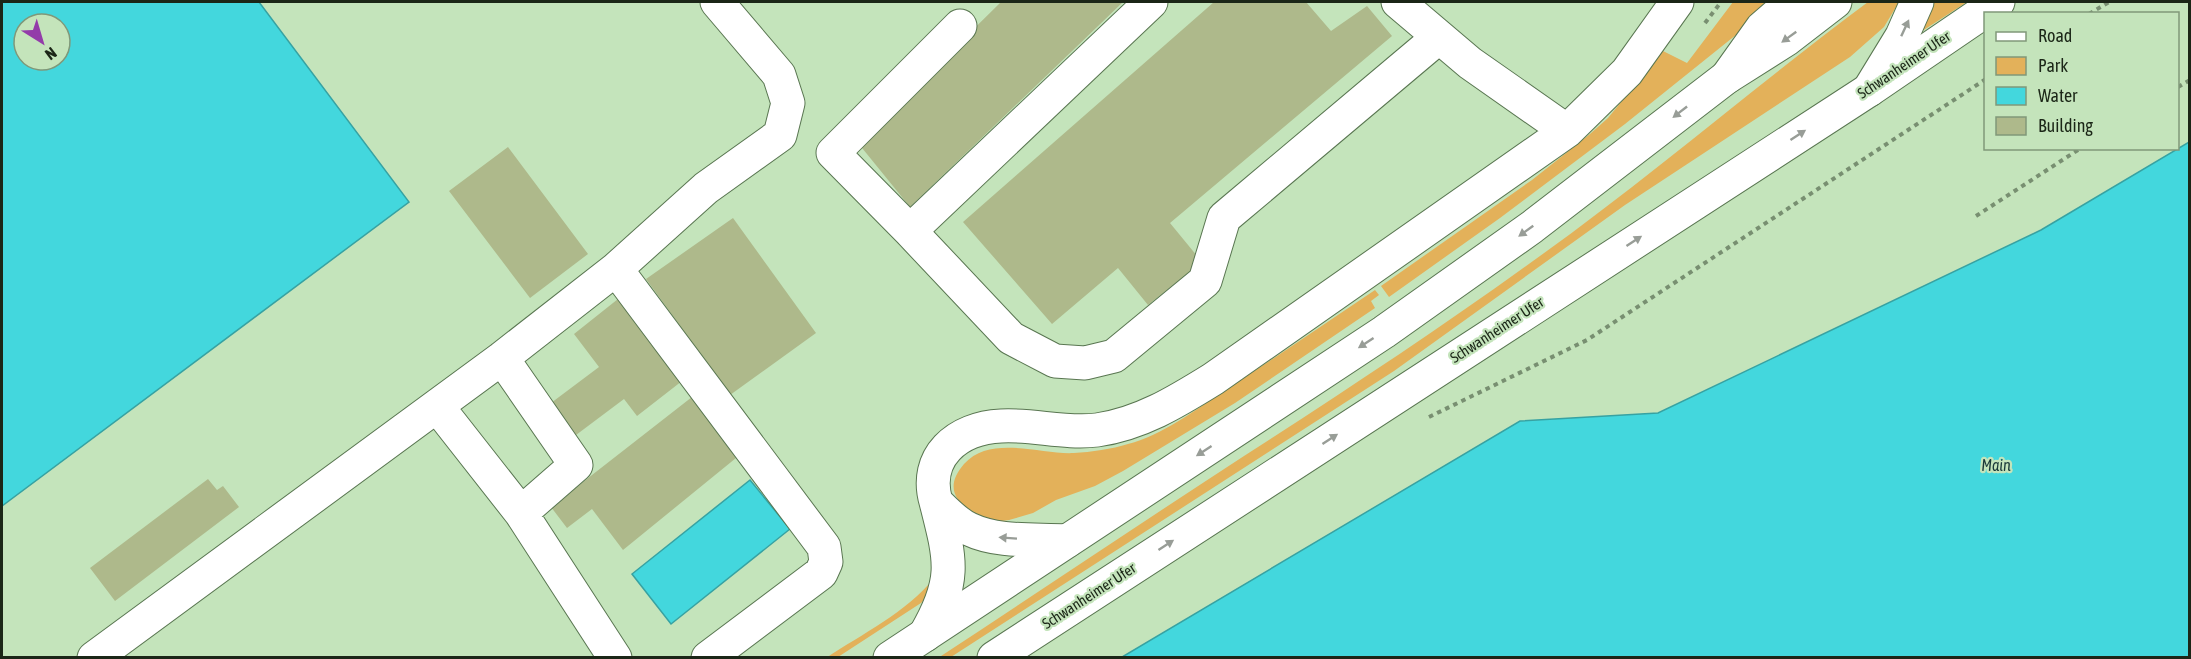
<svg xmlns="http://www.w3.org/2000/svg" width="2191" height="659" font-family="'Asap Condensed',sans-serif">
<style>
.green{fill:#e3b15a}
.water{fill:#43d7dd;stroke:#37a2a2;stroke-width:1.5;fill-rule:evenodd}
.building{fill:#aeb98b}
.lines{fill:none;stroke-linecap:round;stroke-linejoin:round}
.minor-casing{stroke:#597651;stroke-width:35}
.major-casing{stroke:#597651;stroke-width:35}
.highway-casing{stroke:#597651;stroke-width:35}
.path{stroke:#788f71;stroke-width:4;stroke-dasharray:4.5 4.5;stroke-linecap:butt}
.minor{stroke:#fff;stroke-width:33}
.major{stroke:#fff;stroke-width:33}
.highway{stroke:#fff;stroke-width:33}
.oneway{fill:#989d97}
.labels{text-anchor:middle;stroke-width:4.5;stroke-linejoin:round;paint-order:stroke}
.street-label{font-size:15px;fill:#1b2617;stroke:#c4e4bb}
.water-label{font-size:16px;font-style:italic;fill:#193839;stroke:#c4e4bb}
</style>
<rect width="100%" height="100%" fill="#c4e4bb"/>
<path class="green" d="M1733 2H1777L1625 124 1500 218 1389 297 1381 286 1532 180 1590 134 1608 118 1663 51 1687 63Z
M1868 2H1899L1884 27 1850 57 1625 205 1394 371 951 657 938 658C1040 591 1141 523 1244 456 1342 393 1439 329 1533 261 1648 179 1755 86 1868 2Z
M1929 2H1967L1916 35Z
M1375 290 1379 295 1371 301 1375 308 1235 403 1123 471 1095 486 1056 500 1033 513 1009 520 987 523C964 508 939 493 964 464 991 434 1041 455 1074 453 1091 452 1112 449 1128 444 1163 435 1193 411 1223 392 1274 358 1325 324 1375 290Z
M934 578 932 593 921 603 838 657 826 658C862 634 907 612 934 578Z"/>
<path class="water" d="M2 2H259L409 202 2 506ZM24 24H60V60H24Z
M2189 142V657H1122L1520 421 1658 413 2041 230Z
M750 480 790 529 671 624 632 574Z"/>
<path class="building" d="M1001 2H1123L910 207 858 143Z
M1214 2H1306L1331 31 1367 6 1392 36 1170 223 1202 262 1148 305 1118 268 1052 324 963 222Z
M508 147 588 254 530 298 449 191Z
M733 218 816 333 730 395 646 279Z
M618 299 682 381 637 416 624 399 576 435 551 403 599 367 574 334Z
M692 397 736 458 623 550 592 509 567 528 551 507Z
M208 479 217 490 223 486 239 507 115 601 90 568Z"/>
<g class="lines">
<defs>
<path id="minor" d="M1151 2 910 231 1011 338 1055 361 1085 363 1114 356 1205 281 1224 218 1439 37
M1398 2 1470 63 1567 131
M910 231 833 153 960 26
M616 269 824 547 826 562 821 573 708 658
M502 358 576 465 521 513
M437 406 521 513 615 658
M936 502C923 457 957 428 1001 426 1033 424 1064 434 1097 430 1140 424 1176 402 1213 379L1567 131 1627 72 1677 2
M925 635C957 580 951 561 936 502 946 512 956 523 969 529 998 543 1035 539 1067 541
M94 658 502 358 616 269 706 188 780 135 788 103 779 75 717 2"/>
<path id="major" d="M890 658 1384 332 1532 227 1727 77 1787 39 1835 2
M994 658 1869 90 1998 2"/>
<path id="highway" d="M1727 77 1762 28 1792 2
M1869 90 1902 36 1917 2"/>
</defs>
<use href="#minor" class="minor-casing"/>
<use href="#major" class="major-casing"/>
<use href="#highway" class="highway-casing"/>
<path class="path" d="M2089 14 2109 2
M1705 23 1721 2
M2178 87 2190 80
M1976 216 2081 148
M1429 417 1587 340 1986 79"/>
<use href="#minor" class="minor"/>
<use href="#major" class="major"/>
<use href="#highway" class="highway"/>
</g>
<defs><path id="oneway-solid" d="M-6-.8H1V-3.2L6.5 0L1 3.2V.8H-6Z" transform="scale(1.5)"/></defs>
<g class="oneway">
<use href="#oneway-solid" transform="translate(1905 28) rotate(-65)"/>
<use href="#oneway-solid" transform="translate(1789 37) rotate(144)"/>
<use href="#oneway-solid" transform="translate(1680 112) rotate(142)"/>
<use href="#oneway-solid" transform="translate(1798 135) rotate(-33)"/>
<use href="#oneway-solid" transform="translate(1526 231) rotate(144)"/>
<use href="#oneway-solid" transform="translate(1634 241) rotate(-33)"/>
<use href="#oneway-solid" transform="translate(1366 343) rotate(147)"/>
<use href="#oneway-solid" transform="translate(1330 439) rotate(-33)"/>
<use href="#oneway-solid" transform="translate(1204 451) rotate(147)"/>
<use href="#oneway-solid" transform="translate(1008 538) rotate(-176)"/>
<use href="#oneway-solid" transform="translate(1166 545) rotate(-33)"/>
</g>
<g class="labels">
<g class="street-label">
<text transform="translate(1904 65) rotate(-34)" y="5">Schwanheimer Ufer</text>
<text transform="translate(1497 330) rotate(-33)" y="5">Schwanheimer Ufer</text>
<text transform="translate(1089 596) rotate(-33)" y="5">Schwanheimer Ufer</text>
</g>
<g class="water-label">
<text x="1996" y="471">Main</text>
</g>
</g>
<rect width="2191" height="659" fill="none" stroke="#1b2617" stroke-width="6"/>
<rect x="1984" y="12" width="195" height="138" fill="#c4e4bb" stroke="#809879" stroke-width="1.5"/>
<rect x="1996" y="32" width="30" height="9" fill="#ffffff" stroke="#809879" stroke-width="1.5"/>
<text x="2038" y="42" font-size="18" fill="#1b2617">Road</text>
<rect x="1996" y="57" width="30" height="18" fill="#e3b15a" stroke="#809879" stroke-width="1.5"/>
<text x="2038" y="72" font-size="18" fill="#1b2617">Park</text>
<rect x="1996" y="87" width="30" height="18" fill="#43d7dd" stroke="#809879" stroke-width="1.5"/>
<text x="2038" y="102" font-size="18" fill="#1b2617">Water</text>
<rect x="1996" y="117" width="30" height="18" fill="#aeb98b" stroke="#809879" stroke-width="1.5"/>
<text x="2038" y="132" font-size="18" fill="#1b2617">Building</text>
<g transform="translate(42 42) rotate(143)"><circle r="28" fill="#c4e4bb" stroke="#809879" stroke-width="1.5"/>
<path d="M0-4.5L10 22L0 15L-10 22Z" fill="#933ca9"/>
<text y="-9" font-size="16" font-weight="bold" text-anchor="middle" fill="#1b2617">N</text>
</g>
</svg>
